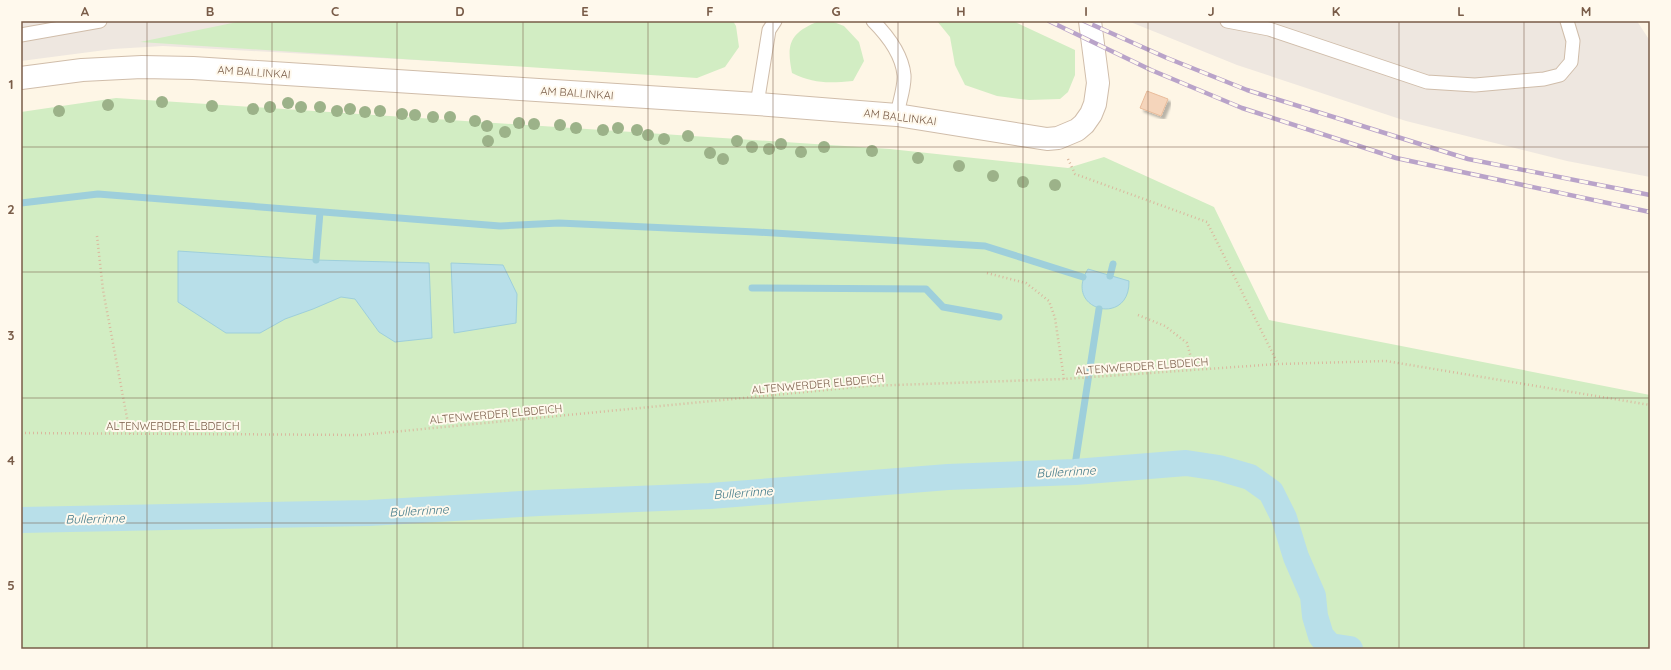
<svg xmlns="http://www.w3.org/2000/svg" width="1671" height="670" font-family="Quicksand,sans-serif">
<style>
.industrial{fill:#eee7e0}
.green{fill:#d2edc3}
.water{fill:#b8dfe9;stroke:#9ecfdb}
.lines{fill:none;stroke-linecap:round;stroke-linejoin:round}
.stream{stroke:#9ecfdb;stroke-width:7}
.canal{stroke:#b8dfe9;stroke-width:26}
.building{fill:#f5d5bb;stroke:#e9bc9b;filter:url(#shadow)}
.lane-casing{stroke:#d0bdaa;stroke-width:15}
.street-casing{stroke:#d0bdaa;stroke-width:24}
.path{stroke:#dab89e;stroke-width:2.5;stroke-dasharray:1 3;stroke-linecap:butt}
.lane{stroke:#fff;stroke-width:13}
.street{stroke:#fff;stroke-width:22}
.rail-casing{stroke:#b9a3c9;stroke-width:4.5}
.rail{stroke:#fff9ed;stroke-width:3;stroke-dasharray:9;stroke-linecap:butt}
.tree{fill:#9cb289}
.grid{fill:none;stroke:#795c48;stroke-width:1;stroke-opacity:0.55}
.labels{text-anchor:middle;stroke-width:4;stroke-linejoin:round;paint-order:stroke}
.street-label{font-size:11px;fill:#795c48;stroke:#fff9ed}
.water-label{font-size:12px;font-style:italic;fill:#3e7787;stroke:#fff9ed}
.neatline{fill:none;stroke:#795c48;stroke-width:1.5}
.grid-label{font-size:13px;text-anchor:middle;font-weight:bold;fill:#795c48}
</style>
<defs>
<filter id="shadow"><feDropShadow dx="3.5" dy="3.5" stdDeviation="1" flood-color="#0004"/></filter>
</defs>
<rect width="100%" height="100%" fill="#fef6e6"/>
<path class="industrial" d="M21 21H645L632 72 163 46 113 49 21 61Z
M1128 21H1637L1650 41V177L1567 161 1406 121 1237 65Z"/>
<path class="green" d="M242 21H733L736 26 739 47 725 67 697 78 140 42Z
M819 21H831L844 26 859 42 864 61 853 81C829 83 814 84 792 73 786 43 790 33 819 21Z
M937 21H1013L1075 50V75L1068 92 1060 99 1029 100 997 96 965 85 955 65 950 37Z
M116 98 890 149 1068 168 1104 157 1214 207 1269 320 1650 395V649H21V112Z"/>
<path class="water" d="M178 251 316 260 429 263 432 338 395 342 379 332 355 299 341 297 313 309 285 319 260 333H226L178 302Z
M451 263 503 265 517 294 516 323 454 333Z
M1088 269 1129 281C1130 328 1062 310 1088 269Z"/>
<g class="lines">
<path class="stream" d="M21 203 98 194 500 226 559 223 756 232 985 246 1083 277
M316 260 320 212
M1110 276 1113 264
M752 288 926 289 943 307 999 317
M1075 472V465L1099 309"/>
<path class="canal" d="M21 520 369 513 539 503 710 496 948 477 1075 472 1186 463 1219 468 1250 477 1271 492 1284 518 1296 557 1313 596 1315 616 1321 636 1330 646 1350 649"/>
</g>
<path class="building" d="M1147 91 1168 99 1161 116 1140 108Z"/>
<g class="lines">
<defs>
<path id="lane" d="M873 21C887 35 902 54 904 75 905 87 899 102 897 115
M1227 21 1269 29 1427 82 1475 85 1544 79 1560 75 1571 62 1573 41 1567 21
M21 35 100 21
M757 104 769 30 775 21"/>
<path id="street" d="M21 78 82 70 142 67 193 68 757 104 897 115 1047 139 1058 138 1077 130 1084 124 1091 114 1095 104 1098 83 1090 21"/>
</defs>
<use href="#lane" class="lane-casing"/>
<use href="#street" class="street-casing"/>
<path class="path" d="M1068 159 1075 174 1207 222 1278 364
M97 236 103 290 130 434
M987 273 1026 283 1049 301 1055 318 1064 379
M1138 315 1165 326 1187 343 1194 369
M21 433 361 435 867 386 1064 379 1278 364 1386 361 1650 405"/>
<use href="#lane" class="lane"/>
<use href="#street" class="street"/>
<defs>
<path id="rail" d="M1049 21 1151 70 1242 108 1396 158 1650 212
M1084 21 1167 58 1247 90 1468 159 1650 195"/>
</defs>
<use href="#rail" class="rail-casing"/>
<use href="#rail" class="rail"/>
</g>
<g class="tree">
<circle cx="162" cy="102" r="6"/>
<circle cx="288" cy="103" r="6"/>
<circle cx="108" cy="105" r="6"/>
<circle cx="212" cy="106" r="6"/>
<circle cx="270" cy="107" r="6"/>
<circle cx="301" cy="107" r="6"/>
<circle cx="320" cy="107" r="6"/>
<circle cx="253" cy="109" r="6"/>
<circle cx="350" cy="109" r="6"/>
<circle cx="59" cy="111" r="6"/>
<circle cx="337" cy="111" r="6"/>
<circle cx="380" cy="111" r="6"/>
<circle cx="365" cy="112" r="6"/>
<circle cx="402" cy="114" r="6"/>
<circle cx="415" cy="115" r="6"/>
<circle cx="433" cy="117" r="6"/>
<circle cx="450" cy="117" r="6"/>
<circle cx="475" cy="121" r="6"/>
<circle cx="519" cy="123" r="6"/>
<circle cx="534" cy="124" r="6"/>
<circle cx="560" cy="125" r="6"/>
<circle cx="487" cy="126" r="6"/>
<circle cx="576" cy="128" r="6"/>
<circle cx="618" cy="128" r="6"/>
<circle cx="603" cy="130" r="6"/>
<circle cx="637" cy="130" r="6"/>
<circle cx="505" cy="132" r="6"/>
<circle cx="648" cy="135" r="6"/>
<circle cx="688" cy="136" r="6"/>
<circle cx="664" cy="139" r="6"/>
<circle cx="488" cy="141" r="6"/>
<circle cx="737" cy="141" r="6"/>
<circle cx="781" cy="144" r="6"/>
<circle cx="752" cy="147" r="6"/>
<circle cx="824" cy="147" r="6"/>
<circle cx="769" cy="149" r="6"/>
<circle cx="872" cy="151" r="6"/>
<circle cx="801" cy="152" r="6"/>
<circle cx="710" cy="153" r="6"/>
<circle cx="918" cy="158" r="6"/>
<circle cx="723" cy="159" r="6"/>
<circle cx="959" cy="166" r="6"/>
<circle cx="993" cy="176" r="6"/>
<circle cx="1023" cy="182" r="6"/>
<circle cx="1055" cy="185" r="6"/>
</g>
<path class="grid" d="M147 21V649M272 21V649M397 21V649M523 21V649M648 21V649M773 21V649M898 21V649M1023 21V649M1148 21V649M1274 21V649M1399 21V649M1524 21V649M21 147H1650M21 272H1650M21 398H1650M21 523H1650"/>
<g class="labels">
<g class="street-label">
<text transform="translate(254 72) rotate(4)" y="4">AM BALLINKAI</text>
<text transform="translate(577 93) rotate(4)" y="4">AM BALLINKAI</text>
<text transform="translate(900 117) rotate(7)" y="4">AM BALLINKAI</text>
<text transform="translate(1142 366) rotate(-4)" y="4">ALTENWERDER ELBDEICH</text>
<text transform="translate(818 384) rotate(-5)" y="4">ALTENWERDER ELBDEICH</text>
<text transform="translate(496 414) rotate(-5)" y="4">ALTENWERDER ELBDEICH</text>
<text x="173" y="430">ALTENWERDER ELBDEICH</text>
</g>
<g class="water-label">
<text transform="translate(1066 472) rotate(-3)" y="4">Bullerrinne</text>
<text transform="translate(743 493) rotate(-4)" y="4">Bullerrinne</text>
<text transform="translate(419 511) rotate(-3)" y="4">Bullerrinne</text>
<text transform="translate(95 519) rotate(-1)" y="4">Bullerrinne</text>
</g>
</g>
<rect width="1671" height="670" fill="none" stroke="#fff9ed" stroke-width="44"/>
<rect x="22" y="22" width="1627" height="626" class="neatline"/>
<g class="grid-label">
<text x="85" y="16">A</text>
<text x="210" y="16">B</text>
<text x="335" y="16">C</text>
<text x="460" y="16">D</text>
<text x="585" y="16">E</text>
<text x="710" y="16">F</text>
<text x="836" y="16">G</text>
<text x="961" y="16">H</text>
<text x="1086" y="16">I</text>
<text x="1211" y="16">J</text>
<text x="1336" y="16">K</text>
<text x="1461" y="16">L</text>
<text x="1586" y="16">M</text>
<text x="11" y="89">1</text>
<text x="11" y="214">2</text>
<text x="11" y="340">3</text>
<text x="11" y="465">4</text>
<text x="11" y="590">5</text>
</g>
</svg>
